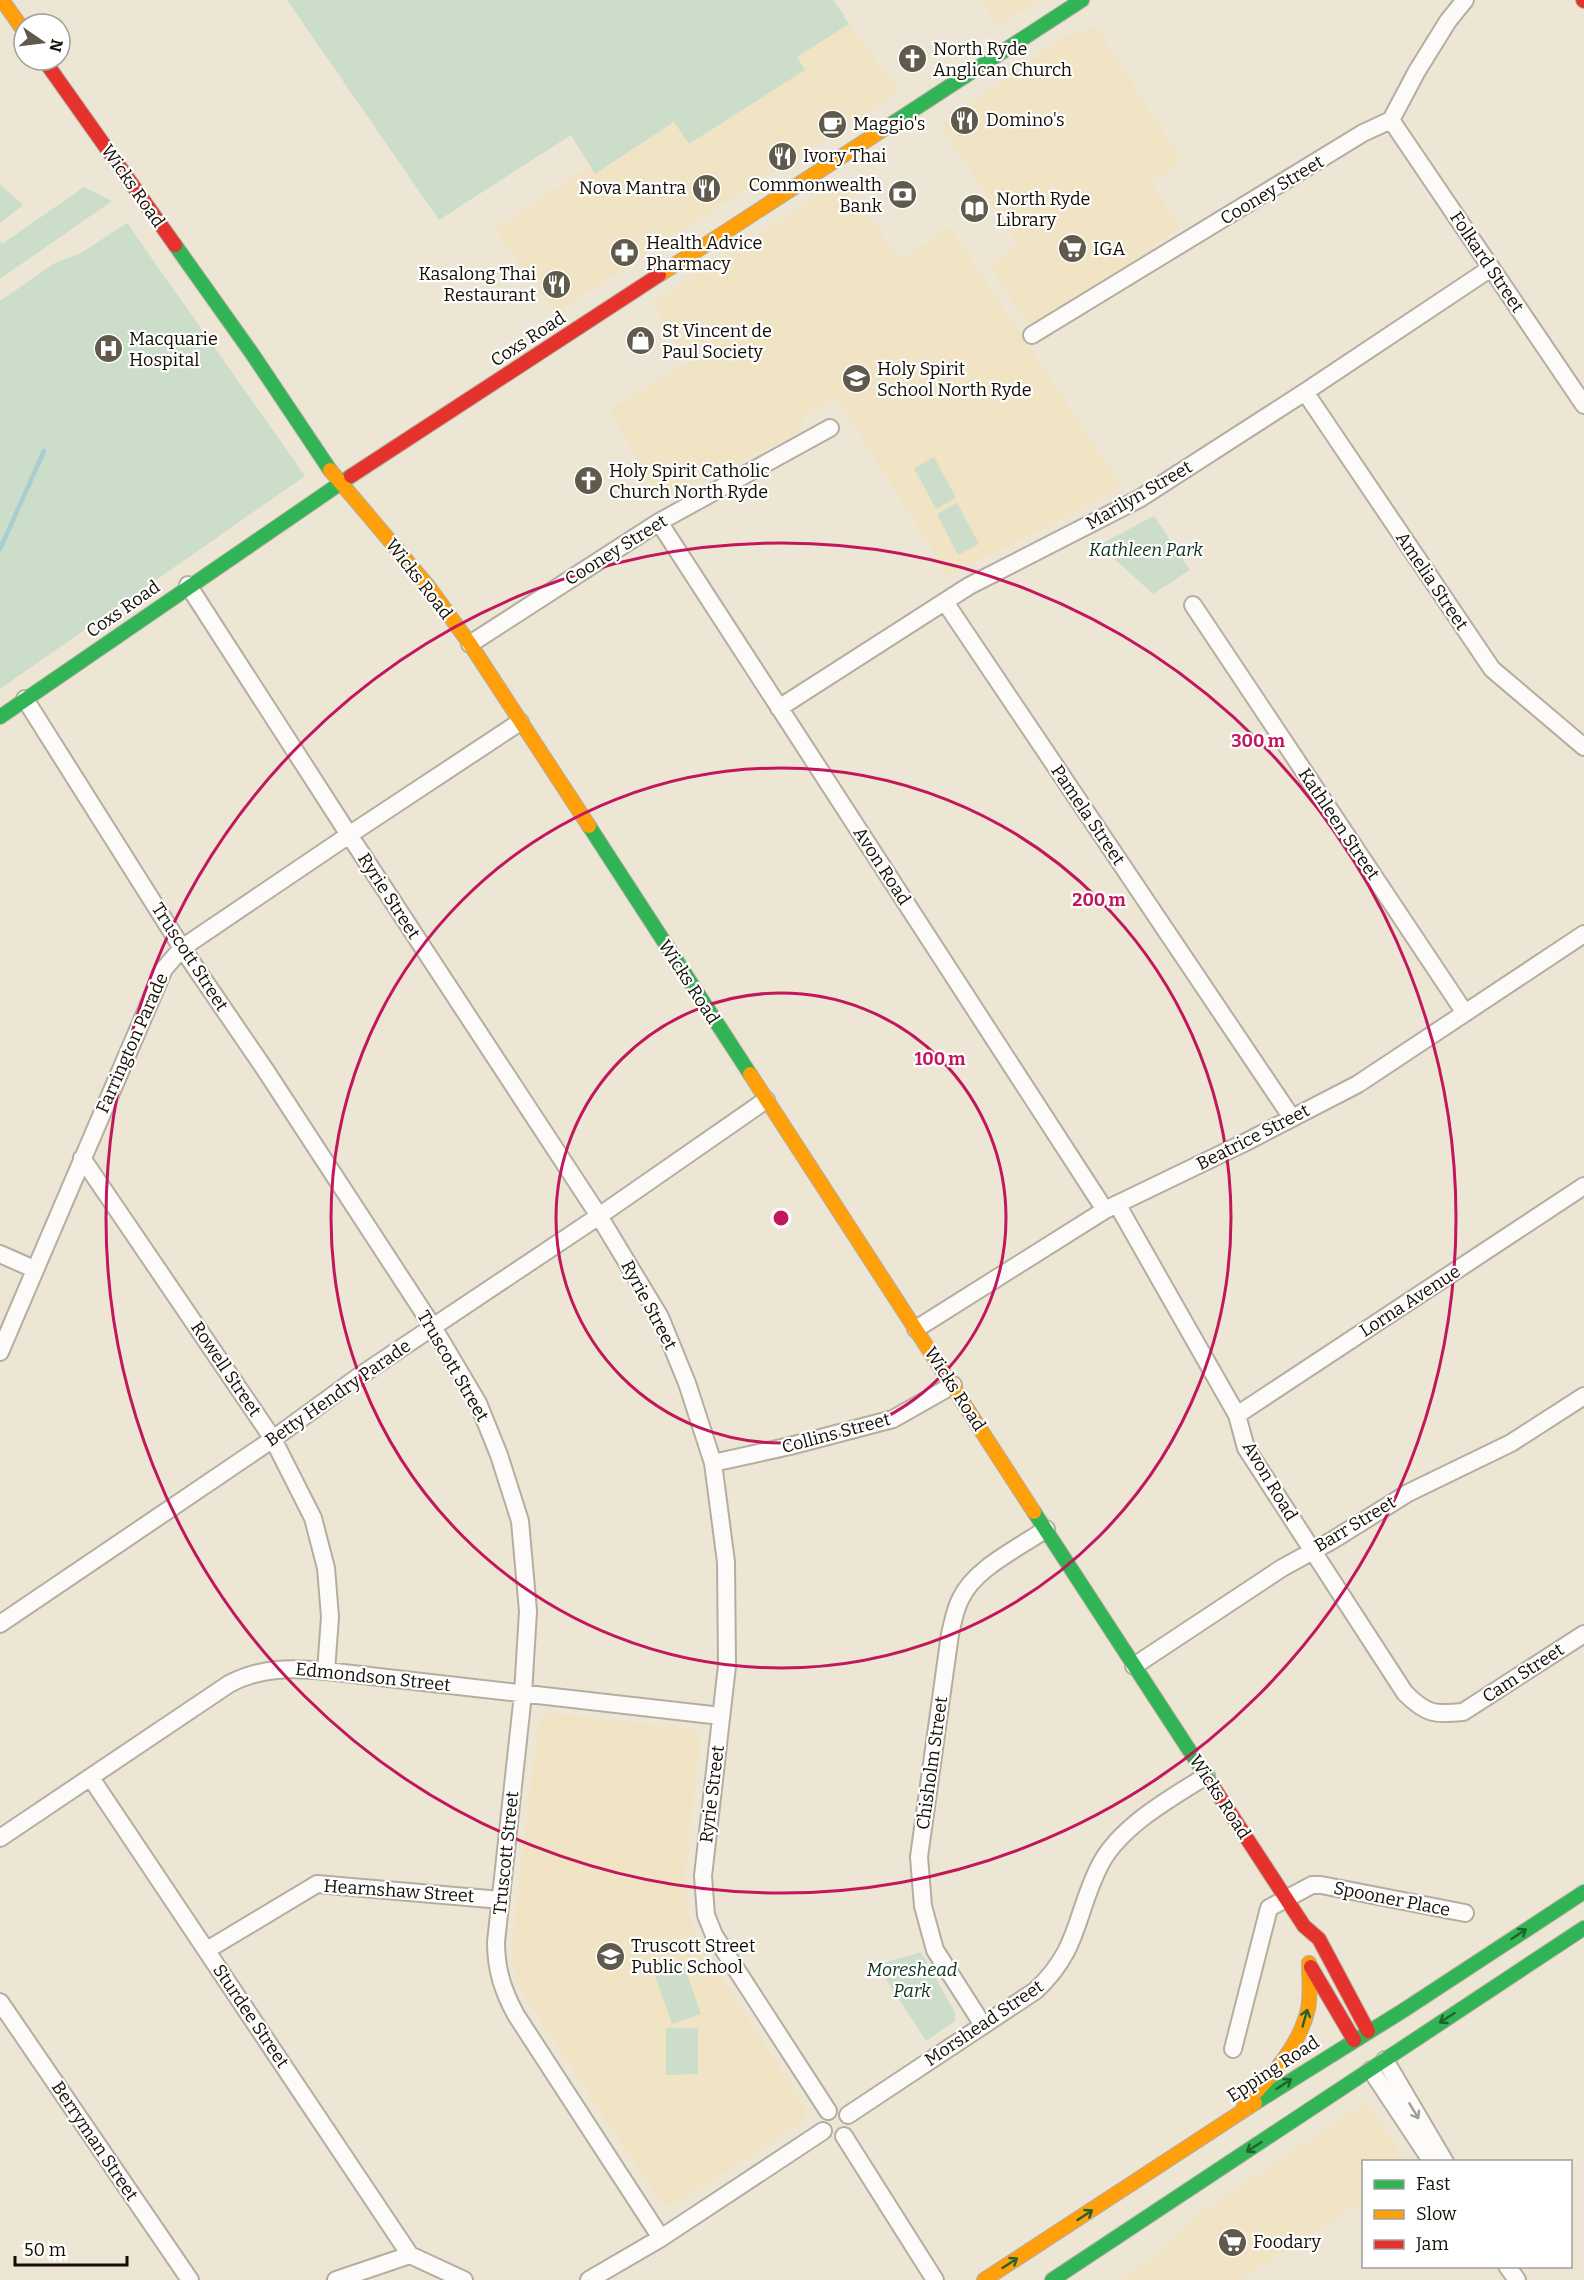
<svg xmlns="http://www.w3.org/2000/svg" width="1584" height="2280" font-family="Bitter,serif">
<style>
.built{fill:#f1e4c5}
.green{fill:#ccdeca}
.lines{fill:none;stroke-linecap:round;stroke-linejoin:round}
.stream{stroke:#a9ced0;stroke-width:4.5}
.street-casing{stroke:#b5aea0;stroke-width:20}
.fast-casing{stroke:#b5aea0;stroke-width:16}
.slow-casing{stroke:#b5aea0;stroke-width:16}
.jam-casing{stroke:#b5aea0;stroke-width:16}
.street{stroke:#fcfbf9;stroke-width:16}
.fast{stroke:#30b455;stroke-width:14}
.slow{stroke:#ff9f0a;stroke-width:14}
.jam{stroke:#e5322d;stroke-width:14}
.oneway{stroke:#22622c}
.oneway2{stroke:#9f9d97}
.ring{fill:none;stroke:#c2185b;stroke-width:3}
.labels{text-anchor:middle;stroke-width:4.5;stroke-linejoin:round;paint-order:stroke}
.poi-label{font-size:18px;fill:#140f04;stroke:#fff;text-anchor:start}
.street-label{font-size:18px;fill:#140f04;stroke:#fff}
.park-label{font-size:18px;font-style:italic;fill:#0e3321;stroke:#fff}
.centre{fill:#c2185b;stroke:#fff;stroke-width:3}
.ring-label{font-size:18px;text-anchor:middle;font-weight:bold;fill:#c2185b;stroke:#fff;stroke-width:4.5;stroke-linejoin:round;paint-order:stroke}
</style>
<rect width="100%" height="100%" fill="#eee6d4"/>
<path class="built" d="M980 0H1039L998 26Z
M849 24 899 91 555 313 495 229 589 166 595 173 674 122 689 144 804 70 797 57Z
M1096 26 1181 160 1151 182 1180 228 1032 331 989 265 1018 245 965 162 939 126 1062 38Z
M845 178 899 260 950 227 1122 487 949 576 836 397 804 416 798 433 660 501 610 410 689 361 652 303Z
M549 1713 691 1729 700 1741 685 1873 687 1907 697 1939 807 2111 802 2122 672 2206 664 2205 659 2200 527 2000 518 1982 514 1967 512 1946 514 1925 538 1723Z
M1366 2102 1406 2161 1364 2162 1363 2201 1240 2280H1118L1163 2250 1195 2217Z"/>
<path class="green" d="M287 0H834L849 24 797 57 805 70 689 144 674 122 595 174 571 135 439 220Z
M0 184 23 205 0 223Z
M84 187 112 201 0 279V242L2 244Z
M127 223 305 476 0 689V301L53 264 81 253Z
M934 457 956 498 936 509 914 468Z
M957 503 979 544 958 555 937 514Z
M1154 516 1190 570 1153 594 1099 545Z
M921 1952 955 2012V2021L926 2041 877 1965Z
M683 1962 701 2014 672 2024 654 1973Z
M666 2028H698V2074L666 2075Z"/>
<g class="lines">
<path class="stream" d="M0 549 44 451"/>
<defs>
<path id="street" d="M1391 120 1584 405
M1032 335 1363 133 1391 120 1417 71 1448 21 1465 0
M1305 392 1492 669 1584 747
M659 522 1105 1210
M188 585 344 827 599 1216 660 1317 687 1383 713 1463 726 1562 727 1666 703 1876 706 1915 714 1935 828 2111
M945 602 1292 1118
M1193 605 1465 1013
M470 644 659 522 830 428
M25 699 182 948 266 1071 433 1327 478 1403 499 1455 520 1521 528 1611 523 1694 496 1942C496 1970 503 1991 516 2015L661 2238
M779 708 969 586 1139 499 1305 392 1491 268
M82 1158 273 1439 313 1518 326 1568 330 1617 326 1671
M1117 1204 1237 1415 1246 1448 1405 1693C1426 1714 1434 1715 1463 1712L1584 1634
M0 1254 34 1269
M916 1329 1105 1210 1246 1142 1358 1084 1584 934
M0 1352 164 969 182 948 349 835 520 722
M1237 1415 1584 1186
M713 1463 790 1446 893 1419 953 1385
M0 1624 273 1439 358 1377 599 1216 766 1100
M1134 1666 1282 1568 1333 1540 1408 1493 1511 1443 1584 1396
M91 1778 410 2255
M0 1838 229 1684C260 1667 292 1668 326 1671L721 1716
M207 1950 317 1884 501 1900
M0 2002 190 2280
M983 2025 935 1950 923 1906 919 1857 950 1634C953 1622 955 1609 961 1598 975 1568 1019 1548 1046 1529
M1233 2049 1269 1908 1312 1885H1321L1465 1913
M1385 2060 1445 2162
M1371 2070 1432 2162
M848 2115 1035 1991C1081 1949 1075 1912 1101 1863 1122 1825 1171 1798 1206 1776
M844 2136 935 2280
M1507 2266 1517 2280
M336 2280 410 2255 464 2280
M589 2280 661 2238 823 2131"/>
<path id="fast" d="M890 125 1082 0
M175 245 251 352 330 470
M0 717 351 476
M589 826 750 1074
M1034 1512 1212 1785
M1255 2103 1404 2010 1584 1892
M1052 2280 1584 1928"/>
<path id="slow" d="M2 0 24 31
M659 275 890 125
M330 470 428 586 470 644 589 826
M750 1074 1034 1512
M1244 2105C1270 2077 1299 2048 1308 2009 1311 1994 1309 1978 1309 1963
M984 2280 1255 2103"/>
<path id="jam" d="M1583 0 1584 1
M44 60 175 245
M351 476 659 275
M1212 1785 1304 1926 1319 1939 1368 2031
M1311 1967 1354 2040"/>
</defs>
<use href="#street" class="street-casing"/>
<use href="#fast" class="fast-casing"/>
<use href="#slow" class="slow-casing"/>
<use href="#jam" class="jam-casing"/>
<use href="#street" class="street"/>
<use href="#fast" class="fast"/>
<use href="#slow" class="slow"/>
<use href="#jam" class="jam"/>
</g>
<defs><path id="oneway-shaft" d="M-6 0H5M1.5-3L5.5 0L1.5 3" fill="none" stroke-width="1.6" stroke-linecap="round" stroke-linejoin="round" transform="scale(1.5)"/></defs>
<g class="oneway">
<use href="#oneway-shaft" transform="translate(1519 1934) rotate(-34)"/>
<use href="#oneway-shaft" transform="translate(1305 2018) rotate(-74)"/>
<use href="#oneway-shaft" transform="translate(1447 2018) rotate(147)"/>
<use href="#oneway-shaft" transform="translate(1284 2084) rotate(-33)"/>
<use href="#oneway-shaft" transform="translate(1254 2147) rotate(147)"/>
<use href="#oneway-shaft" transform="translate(1085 2215) rotate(-33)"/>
<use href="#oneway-shaft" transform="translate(1010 2263) rotate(-33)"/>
</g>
<use class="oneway2" href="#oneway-shaft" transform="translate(1414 2111) rotate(59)"/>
<g class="ring">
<circle cx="781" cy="1218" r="225"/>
<circle cx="781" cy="1218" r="450"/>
<circle cx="781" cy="1218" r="675"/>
</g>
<defs>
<symbol id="church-disc" viewBox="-11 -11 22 22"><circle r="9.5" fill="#605a4d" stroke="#fff"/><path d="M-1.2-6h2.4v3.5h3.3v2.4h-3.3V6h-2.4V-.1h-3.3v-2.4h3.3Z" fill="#fff"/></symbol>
<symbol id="restaurant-disc" viewBox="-11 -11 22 22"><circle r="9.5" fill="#605a4d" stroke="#fff"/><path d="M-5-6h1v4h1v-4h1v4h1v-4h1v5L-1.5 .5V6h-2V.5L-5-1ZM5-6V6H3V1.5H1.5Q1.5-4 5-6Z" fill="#fff"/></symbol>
<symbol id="cafe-disc" viewBox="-11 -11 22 22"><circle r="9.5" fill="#605a4d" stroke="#fff"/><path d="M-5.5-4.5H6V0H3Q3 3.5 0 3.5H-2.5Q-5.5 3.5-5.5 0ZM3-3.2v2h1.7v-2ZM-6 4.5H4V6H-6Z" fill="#fff"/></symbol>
<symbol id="bank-disc" viewBox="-11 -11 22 22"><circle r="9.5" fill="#605a4d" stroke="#fff"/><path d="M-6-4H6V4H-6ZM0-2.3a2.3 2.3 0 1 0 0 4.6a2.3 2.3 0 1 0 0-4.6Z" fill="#fff"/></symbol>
<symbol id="library-disc" viewBox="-11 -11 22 22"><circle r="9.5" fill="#605a4d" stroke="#fff"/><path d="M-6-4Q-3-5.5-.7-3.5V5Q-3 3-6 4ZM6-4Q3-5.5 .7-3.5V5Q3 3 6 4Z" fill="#fff"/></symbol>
<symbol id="supermarket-disc" viewBox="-11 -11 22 22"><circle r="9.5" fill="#605a4d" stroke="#fff"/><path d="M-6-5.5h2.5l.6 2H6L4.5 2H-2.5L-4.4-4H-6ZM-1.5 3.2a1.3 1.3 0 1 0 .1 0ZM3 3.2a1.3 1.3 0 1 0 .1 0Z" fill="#fff"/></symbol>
<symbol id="pharmacy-disc" viewBox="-11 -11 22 22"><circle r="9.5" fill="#605a4d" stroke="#fff"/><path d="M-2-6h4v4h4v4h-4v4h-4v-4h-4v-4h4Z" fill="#fff"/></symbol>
<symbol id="shop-disc" viewBox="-11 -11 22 22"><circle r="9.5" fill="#605a4d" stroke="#fff"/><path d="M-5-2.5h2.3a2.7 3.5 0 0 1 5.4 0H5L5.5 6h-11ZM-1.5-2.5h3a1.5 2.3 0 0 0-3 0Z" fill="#fff"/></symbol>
<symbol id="hospital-disc" viewBox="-11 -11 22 22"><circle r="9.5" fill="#605a4d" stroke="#fff"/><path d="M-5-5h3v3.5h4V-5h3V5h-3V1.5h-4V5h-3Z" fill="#fff"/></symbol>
<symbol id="school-disc" viewBox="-11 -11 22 22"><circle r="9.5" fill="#605a4d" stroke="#fff"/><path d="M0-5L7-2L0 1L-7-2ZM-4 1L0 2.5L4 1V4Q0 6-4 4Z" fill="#fff"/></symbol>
</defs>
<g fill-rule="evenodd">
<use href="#church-disc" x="896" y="42" width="33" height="33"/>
<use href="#restaurant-disc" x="948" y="104" width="33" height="33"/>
<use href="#cafe-disc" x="816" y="108" width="33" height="33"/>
<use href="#restaurant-disc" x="766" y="140" width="33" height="33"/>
<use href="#restaurant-disc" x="690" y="172" width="33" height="33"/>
<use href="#bank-disc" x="886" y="178" width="33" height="33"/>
<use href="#library-disc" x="958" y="192" width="33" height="33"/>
<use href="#supermarket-disc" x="1056" y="232" width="33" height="33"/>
<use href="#pharmacy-disc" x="608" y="236" width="33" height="33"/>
<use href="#restaurant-disc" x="540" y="268" width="33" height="33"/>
<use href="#shop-disc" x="624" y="324" width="33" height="33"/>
<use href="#hospital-disc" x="92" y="332" width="33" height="33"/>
<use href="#school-disc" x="840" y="362" width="33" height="33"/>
<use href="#church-disc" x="572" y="464" width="33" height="33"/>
<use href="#school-disc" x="594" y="1940" width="33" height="33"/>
<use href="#supermarket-disc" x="1216" y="2226" width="33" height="33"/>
</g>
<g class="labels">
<g class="poi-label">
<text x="933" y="55">North Ryde<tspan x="933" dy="21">Anglican Church</tspan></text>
<text x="986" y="126">Domino's</text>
<text x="853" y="130">Maggio's</text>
<text x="803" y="162">Ivory Thai</text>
<text x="882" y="191" text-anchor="end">Commonwealth<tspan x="882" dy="21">Bank</tspan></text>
<text x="686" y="194" text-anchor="end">Nova Mantra</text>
<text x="996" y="205">North Ryde<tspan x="996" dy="21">Library</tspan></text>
<text x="646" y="249">Health Advice<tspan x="646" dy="21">Pharmacy</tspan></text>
<text x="1093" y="255">IGA</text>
<text x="536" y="280" text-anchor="end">Kasalong Thai<tspan x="536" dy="21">Restaurant</tspan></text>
<text x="662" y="337">St Vincent de<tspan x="662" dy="21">Paul Society</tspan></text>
<text x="129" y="345">Macquarie<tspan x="129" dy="21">Hospital</tspan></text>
<text x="877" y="375">Holy Spirit<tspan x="877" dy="21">School North Ryde</tspan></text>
<text x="609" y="477">Holy Spirit Catholic<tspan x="609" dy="21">Church North Ryde</tspan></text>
<text x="631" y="1952">Truscott Street<tspan x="631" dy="21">Public School</tspan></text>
<text x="1253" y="2248">Foodary</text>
</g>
<g class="street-label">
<text transform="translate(133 186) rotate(55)" y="6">Wicks Road</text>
<text transform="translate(1272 190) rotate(-31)" y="6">Cooney Street</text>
<text transform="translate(1487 262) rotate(56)" y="6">Folkard Street</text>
<text transform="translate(528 339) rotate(-33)" y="6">Coxs Road</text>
<text transform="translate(1139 495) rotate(-30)" y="6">Marilyn Street</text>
<text transform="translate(616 550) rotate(-32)" y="6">Cooney Street</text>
<text transform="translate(419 579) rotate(52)" y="6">Wicks Road</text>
<text transform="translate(1432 581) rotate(56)" y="6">Amelia Street</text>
<text transform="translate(123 609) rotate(-35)" y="6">Coxs Road</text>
<text transform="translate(1088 815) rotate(56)" y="6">Pamela Street</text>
<text transform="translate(1339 824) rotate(56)" y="6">Kathleen Street</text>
<text transform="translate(882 866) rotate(57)" y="6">Avon Road</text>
<text transform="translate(389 896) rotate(57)" y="6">Ryrie Street</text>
<text transform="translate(190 957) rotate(57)" y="6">Truscott Street</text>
<text transform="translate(689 982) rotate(57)" y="6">Wicks Road</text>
<text transform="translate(132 1043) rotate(-66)" y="6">Farrington Parade</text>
<text transform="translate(1253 1137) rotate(-27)" y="6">Beatrice Street</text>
<text transform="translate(1410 1301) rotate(-33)" y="6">Lorna Avenue</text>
<text transform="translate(649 1305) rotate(62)" y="6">Ryrie Street</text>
<text transform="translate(453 1366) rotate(60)" y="6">Truscott Street</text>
<text transform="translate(226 1369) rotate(56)" y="6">Rowell Street</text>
<text transform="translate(955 1389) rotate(57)" y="6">Wicks Road</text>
<text transform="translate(338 1393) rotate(-35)" y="6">Betty Hendry Parade</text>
<text transform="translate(836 1433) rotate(-15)" y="6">Collins Street</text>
<text transform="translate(1270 1481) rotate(59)" y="6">Avon Road</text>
<text transform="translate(1355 1524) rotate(-31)" y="6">Barr Street</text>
<text transform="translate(1523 1673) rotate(-33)" y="6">Cam Street</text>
<text transform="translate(373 1677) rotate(6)" y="6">Edmondson Street</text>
<text transform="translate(932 1763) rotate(-82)" y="6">Chisholm Street</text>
<text transform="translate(712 1794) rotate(-83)" y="6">Ryrie Street</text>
<text transform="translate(1220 1797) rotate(57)" y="6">Wicks Road</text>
<text transform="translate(506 1853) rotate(-84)" y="6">Truscott Street</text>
<text transform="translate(399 1891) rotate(4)" y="6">Hearnshaw Street</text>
<text transform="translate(1392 1899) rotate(11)" y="6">Spooner Place</text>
<text transform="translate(251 2016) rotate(56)" y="6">Sturdee Street</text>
<text transform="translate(984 2023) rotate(-34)" y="6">Morshead Street</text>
<text transform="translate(1273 2069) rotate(-33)" y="6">Epping Road</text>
<text transform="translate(95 2141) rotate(56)" y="6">Berryman Street</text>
</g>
<g class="park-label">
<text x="1146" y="556">Kathleen Park</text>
<text x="912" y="1976">Moreshead<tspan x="912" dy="21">Park</tspan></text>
</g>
</g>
<circle cx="781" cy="1218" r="9" class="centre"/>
<g class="ring-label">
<text x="1258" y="747">300 m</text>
<text x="1099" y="906">200 m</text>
<text x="940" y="1065">100 m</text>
</g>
<rect x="1362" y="2160" width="210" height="108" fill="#ffffff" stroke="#a19f9b" stroke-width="1.5"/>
<rect x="1374" y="2180" width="30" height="9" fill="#30b455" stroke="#a19f9b" stroke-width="1.5"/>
<text x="1416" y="2190" font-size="18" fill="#140f04">Fast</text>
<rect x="1374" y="2210" width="30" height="9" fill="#ff9f0a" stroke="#a19f9b" stroke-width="1.5"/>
<text x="1416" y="2220" font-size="18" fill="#140f04">Slow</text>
<rect x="1374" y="2240" width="30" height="9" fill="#e5322d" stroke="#a19f9b" stroke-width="1.5"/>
<text x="1416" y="2250" font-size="18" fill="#140f04">Jam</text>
<g transform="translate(42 42) rotate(104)"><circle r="28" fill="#ffffff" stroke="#a19f9b" stroke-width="1.5"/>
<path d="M0-4.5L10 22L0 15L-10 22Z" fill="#605a4d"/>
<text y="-9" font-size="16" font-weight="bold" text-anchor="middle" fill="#140f04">N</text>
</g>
<path d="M15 2256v9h112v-9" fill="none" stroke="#140f04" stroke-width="3"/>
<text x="24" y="2256" font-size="18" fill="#140f04" stroke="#ffffff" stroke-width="4.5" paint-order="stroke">50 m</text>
</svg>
